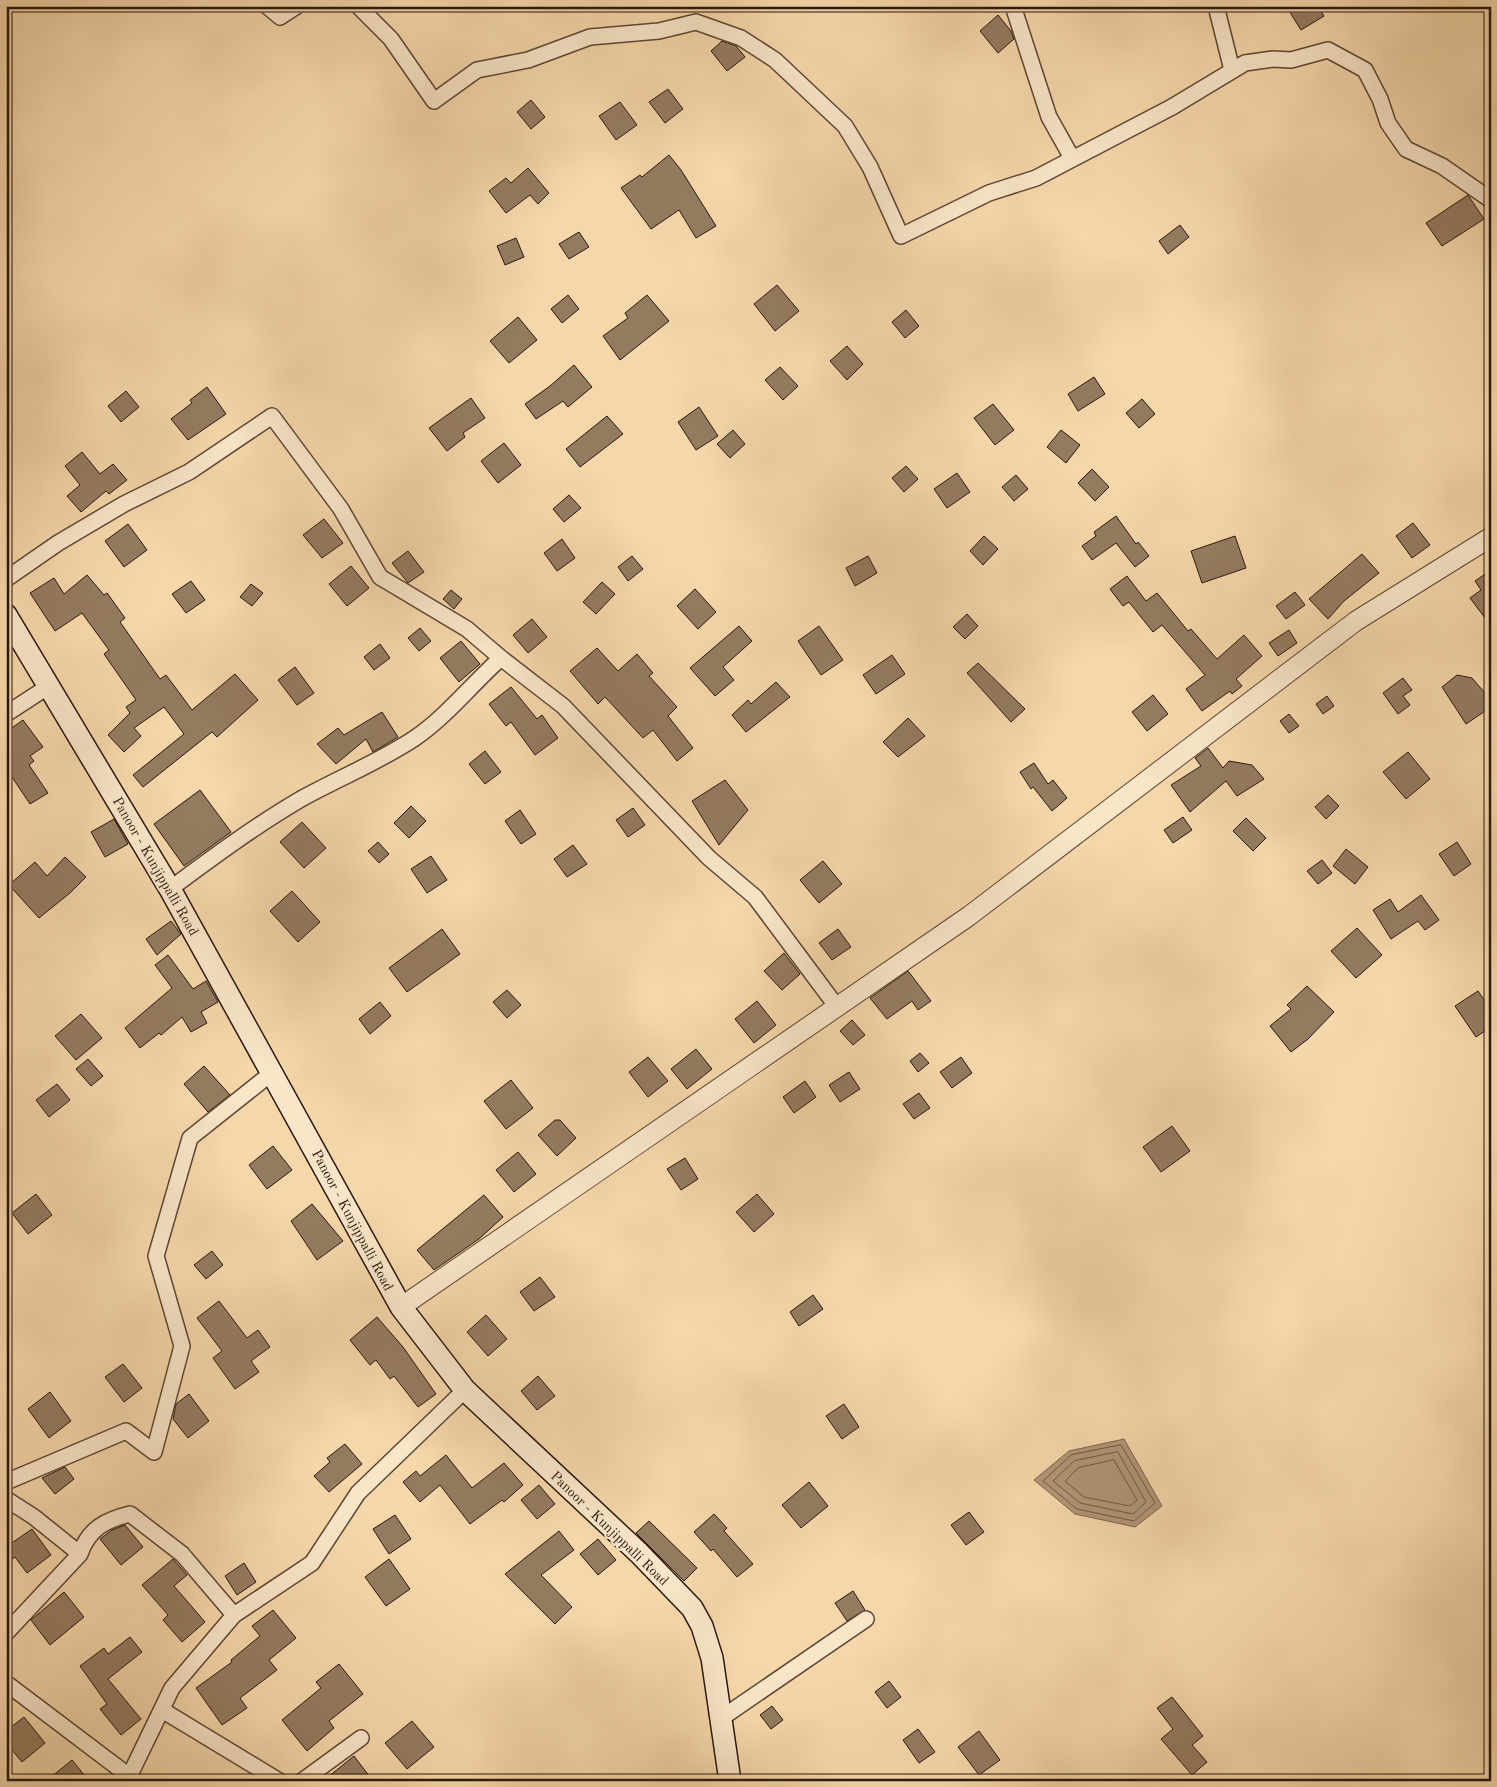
<svg xmlns="http://www.w3.org/2000/svg" width="1497" height="1787" font-family="'Old Standard TT',serif">
<style>
.water{fill:#b09676;stroke:#7a634d}
.lines{fill:none;stroke-linecap:round;stroke-linejoin:round}
.shore{stroke:#6c5643;stroke-width:1}
.building{fill:#947b60;stroke:#291710}
.minor-casing{stroke:#5c4736;stroke-width:18}
.tertiary-casing{stroke:#5c4736;stroke-width:21}
.secondary-casing{stroke:#291710;stroke-width:24}
.minor{stroke:#f9e5c8;stroke-width:15}
.tertiary{stroke:#f9e5c8;stroke-width:19}
.secondary{stroke:#f9e5c8;stroke-width:21}
.labels{text-anchor:middle;stroke-width:4;stroke-linejoin:round;paint-order:stroke}
.street-label{font-size:14px;fill:#291710;stroke:#f9e5c8}
</style>
<rect width="100%" height="100%" fill="#f6d7aa"/>
<filter id="stains"><feTurbulence type="fractalNoise" baseFrequency=".004" numOctaves="4"/><feColorMatrix values="0 0 0 0 .2 0 0 0 0 .09 0 0 0 0 .02 0 0 0 .5 -.17"/></filter>
<radialGradient id="worn" r=".72"><stop offset=".6" stop-color="#630" stop-opacity="0"/><stop offset="1" stop-color="#630" stop-opacity=".3"/></radialGradient>
<path class="water" d="M1124 1439 1162 1506 1135 1527 1075 1514 1034 1480 1069 1451Z"/>
<g class="lines">
<path class="shore" d="M1121 1445 1155 1503 1134 1521 1077 1509 1043 1481 1071 1455Z
M1118 1452 1146 1502 1133 1514 1080 1503 1053 1481 1074 1461Z
M1114 1460 1137 1500 1130 1506 1084 1497 1065 1481 1078 1468Z"/>
</g>
<path class="building" d="M1286 6H1317L1324 16 1301 30Z
M998 15 1011 31 1014 39 998 53 980 31Z
M722 41 736 46 745 57 727 71 711 51Z
M668 89 683 109 665 123 649 102Z
M531 100 545 117 531 129 517 112Z
M620 102 637 125 616 140 599 116Z
M669 155 681 170 716 226 696 238 679 210 651 229 621 188 640 175 642 177Z
M528 168 549 193 538 204 530 195 506 213 489 191 506 178 511 183Z
M1468 195 1484 219 1442 246 1426 223Z
M1180 225 1189 237 1168 254 1159 241Z
M579 232 589 247 569 259 559 244Z
M516 238 524 257 505 265 497 246Z
M777 285 799 311 775 331 754 304Z
M568 295 579 309 562 323 551 309Z
M647 295 669 321 620 360 603 336 628 318 625 313Z
M906 310 919 326 905 338 892 322Z
M518 317 537 340 509 363 490 341Z
M847 346 863 364 847 380 830 361Z
M574 365 592 387 568 407 563 401 536 419 525 404 550 386Z
M780 367 798 386 783 400 765 380Z
M1094 377 1105 394 1078 411 1068 394Z
M207 387 226 414 188 440 171 419 192 403 190 400Z
M126 391 139 407 121 422 108 406Z
M471 398 485 418 463 433 465 437 447 451 429 428Z
M1142 399 1155 414 1139 428 1126 413Z
M993 404 1014 430 995 445 974 418Z
M699 407 718 436 696 450 678 422Z
M607 416 623 434 580 467 566 449Z
M733 430 745 444 730 458 717 444Z
M1061 430 1080 445 1066 463 1047 447Z
M504 443 521 465 498 483 481 461Z
M82 452 100 474 113 464 127 480 109 494 106 491 81 512 67 496 80 485 65 466Z
M906 466 918 479 904 492 892 478Z
M1092 469 1109 487 1095 501 1078 483Z
M957 473 970 492 947 508 934 489Z
M1016 475 1028 489 1014 501 1002 487Z
M569 495 581 508 564 522 553 509Z
M1116 516 1136 544 1138 542 1149 556 1135 567 1116 543 1092 560 1082 546 1096 536 1094 532Z
M324 519 343 543 322 558 303 535Z
M1413 523 1430 545 1412 558 1396 536Z
M128 524 147 550 124 567 105 541Z
M984 536 998 549 983 565 970 551Z
M1235 536 1246 568 1202 583 1191 551Z
M562 539 575 558 557 571 544 553Z
M408 551 424 572 408 583 392 563Z
M1362 554 1379 573 1344 601 1328 619 1309 599Z
M632 556 643 569 628 581 618 567Z
M868 556 877 573 855 586 846 568Z
M351 566 369 588 347 606 329 584Z
M1491 570V626L1470 598 1481 590 1475 581Z
M87 575 104 595 107 593 125 618 120 622 160 679 166 675 192 710 235 674 258 700 217 737 212 732 143 787 133 775 184 734 164 707 134 728 141 736 124 752 108 735 130 713 126 707 136 700 104 654 109 650 82 613 55 631 30 593 54 578 64 594Z
M1127 576 1146 601 1157 593 1188 631 1191 629 1217 659 1244 635 1262 656 1236 679 1242 686 1232 694 1230 691 1202 711 1186 689 1205 675 1162 625 1153 632 1129 602 1123 606 1110 589Z
M191 581 205 600 186 613 172 594Z
M602 582 615 594 596 614 583 602Z
M251 584 263 593 252 606 240 597Z
M695 589 716 612 698 629 677 606Z
M451 590 462 599 454 609 443 599Z
M1295 592 1305 605 1286 619 1276 606Z
M967 614 978 626 965 639 953 627Z
M532 619 547 637 528 653 513 635Z
M739 626 752 641 723 667 734 680 715 696 690 668Z
M819 626 843 660 821 675 798 641Z
M420 628 431 641 419 651 408 638Z
M1289 630 1297 643 1278 656 1269 643Z
M461 641 480 664 459 682 440 658Z
M380 644 390 658 374 670 364 657Z
M597 648 618 671 637 654 653 673 649 676 677 707 668 716 693 748 677 761 653 730 643 738 605 697 598 704 570 671Z
M892 655 905 674 876 694 863 675Z
M978 663 1025 709 1011 722 967 673Z
M295 667 314 693 297 705 278 680Z
M1457 675 1472 678 1491 700V707L1466 724 1442 687Z
M1403 678 1412 690 1403 696 1410 705 1398 714 1383 693Z
M776 682 790 697 746 732 732 715 748 700 751 704Z
M511 687 537 719 542 715 558 738 535 755 511 722 506 726 489 704Z
M1153 695 1168 714 1147 731 1132 712Z
M1327 696 1334 706 1323 714 1316 704Z
M382 712 398 737 373 752 366 739 336 764 317 744 338 728 344 735Z
M1289 714 1299 726 1289 733 1280 721Z
M908 718 925 736 898 757 883 742Z
M23 720 43 747 30 756 34 761 29 765 48 793 30 804 6 768V732Z
M1208 748 1223 768 1229 761 1252 765 1264 779 1237 796 1226 781 1190 812 1171 785 1201 766 1195 758Z
M485 751 501 772 485 784 469 764Z
M1408 752 1430 779 1406 799 1383 772Z
M1034 763 1048 784 1053 780 1067 798 1052 811 1033 787 1031 789 1020 772Z
M725 780 748 810 719 845 692 801Z
M200 790 231 832 184 866 154 824Z
M1328 795 1339 806 1326 819 1315 807Z
M411 806 426 821 409 838 394 823Z
M633 808 645 825 628 837 616 820Z
M520 810 536 834 521 844 505 821Z
M1183 817 1192 830 1173 843 1164 830Z
M1246 818 1266 838 1253 851 1233 831Z
M114 819 128 844 105 857 91 832Z
M302 822 326 848 304 868 280 842Z
M378 842 389 854 379 863 368 851Z
M1457 842 1471 864 1454 876 1439 854Z
M573 845 587 864 567 877 554 859Z
M1346 849 1368 867 1355 884 1333 866Z
M431 856 447 880 427 893 411 869Z
M65 857 86 877 70 893 39 918 9 885 35 862 47 876Z
M1322 860 1332 873 1318 884 1307 871Z
M823 861 842 884 819 903 800 880Z
M292 891 320 922 298 942 270 911Z
M1421 895 1439 920 1425 930 1418 921 1391 939 1373 910 1390 899 1398 912Z
M171 921 181 934 157 955 146 939Z
M1357 928 1382 955 1356 978 1331 951Z
M442 929 460 954 407 992 389 968Z
M838 929 851 947 832 960 819 943Z
M784 953 800 974 782 990 764 971Z
M168 955 193 989 206 981 218 1002 201 1012 207 1023 191 1032 182 1017 161 1035 159 1033 140 1048 125 1028 172 988 155 965Z
M908 971 931 1001 918 1010 912 1001 887 1019 870 998Z
M1307 986 1334 1012 1308 1039 1291 1052 1270 1026 1291 1009 1287 1005Z
M507 990 521 1005 507 1018 493 1002Z
M1478 991 1491 1010V1027L1476 1037 1455 1006Z
M757 1001 776 1025 754 1043 735 1019Z
M380 1002 391 1016 370 1034 359 1019Z
M81 1014 102 1038 76 1060 55 1036Z
M852 1020 865 1035 853 1045 840 1031Z
M696 1049 712 1069 687 1089 671 1069Z
M920 1053 929 1063 918 1072 910 1061Z
M648 1057 668 1081 648 1097 629 1072Z
M961 1057 972 1073 952 1088 940 1072Z
M88 1059 103 1076 91 1086 76 1069Z
M204 1066 230 1095 208 1112 184 1084Z
M849 1072 860 1089 840 1102 829 1085Z
M511 1080 533 1108 506 1129 484 1101Z
M805 1081 816 1097 794 1113 783 1097Z
M57 1084 70 1100 49 1117 36 1100Z
M919 1093 930 1108 914 1119 903 1104Z
M555 1120H560L576 1138 557 1156 538 1135Z
M1172 1126 1190 1151 1161 1172 1143 1147Z
M273 1146 292 1170 267 1189 249 1165Z
M518 1152 536 1174 514 1192 496 1170Z
M685 1158 698 1179 681 1190 667 1169Z
M36 1194 52 1215 28 1234 12 1213Z
M757 1194 774 1214 754 1232 736 1212Z
M484 1195 503 1217 479 1239 434 1270 417 1250Z
M312 1204 343 1241 317 1260 291 1221Z
M212 1251 223 1265 206 1279 194 1265Z
M540 1277 555 1297 534 1311 520 1292Z
M813 1295 823 1309 799 1326 790 1312Z
M219 1301 247 1338 258 1330 270 1347 251 1361 259 1372 235 1389 213 1358 222 1351 197 1318Z
M486 1315 507 1339 488 1356 467 1332Z
M377 1317 403 1347 436 1394 418 1407 394 1376 390 1379 376 1360 370 1365 350 1340Z
M123 1364 142 1388 124 1402 105 1377Z
M538 1376 555 1396 537 1410 521 1391Z
M50 1392 71 1421 49 1438 28 1409Z
M189 1394 209 1421 188 1438 173 1419 176 1404Z
M844 1404 859 1427 842 1439 826 1416Z
M345 1444 362 1464 329 1492 314 1476 330 1462 327 1458Z
M446 1455 472 1488 504 1463 523 1485 504 1502 502 1500 470 1524 440 1485 420 1502 403 1482 416 1471 420 1476Z
M65 1467 74 1479 55 1494 42 1478Z
M809 1482 828 1506 801 1528 782 1505Z
M539 1485 555 1504 537 1519 521 1500Z
M969 1512 984 1532 966 1545 951 1525Z
M714 1514 727 1528 724 1531 753 1564 737 1577 713 1549 711 1551 694 1532Z
M395 1515 411 1539 389 1554 373 1529Z
M649 1521 697 1568 684 1581 636 1533Z
M125 1525 143 1547 121 1565 100 1539 112 1530Z
M32 1529 51 1555 27 1573 15 1557 6 1564V1547Z
M559 1531 574 1550 541 1575 572 1607 555 1624 505 1574Z
M598 1539 616 1560 598 1575 580 1554Z
M173 1559 187 1575 174 1586 205 1622 182 1642 163 1620 168 1615 142 1585Z
M389 1559 410 1589 386 1606 365 1577Z
M244 1563 256 1582 237 1595 225 1576Z
M853 1591 865 1610 847 1621 835 1603Z
M64 1592 84 1617 50 1645 31 1620Z
M273 1610 296 1638 269 1660 277 1670 240 1698 247 1708 222 1725 196 1688 232 1662 231 1660 260 1636 252 1626Z
M130 1637 142 1652 108 1679 141 1719 121 1735 100 1709 107 1704 80 1666 104 1648 108 1654Z
M339 1664 363 1694 329 1721 334 1728 307 1751 282 1720 321 1688 316 1682Z
M889 1681 901 1697 887 1708 875 1692Z
M1172 1697 1203 1736 1192 1745 1207 1762 1192 1775 1161 1739 1173 1729 1157 1708Z
M772 1706 783 1720 771 1729 760 1715Z
M24 1717 45 1743 22 1762 6 1743V1731Z
M412 1721 434 1747 407 1769 385 1743Z
M918 1729 935 1752 919 1763 903 1740Z
M979 1731 1000 1760 979 1775 958 1747Z
M354 1756 373 1781H323Z
M72 1760 89 1781H46Z"/>
<g class="lines">
<defs>
<path id="minor" d="M267 6 280 17 297 6
M358 6 391 39 434 101 477 70 528 60 590 37 659 31 696 22 741 38 775 60 845 126 870 167 901 236 989 193 1036 178 1172 107 1245 63 1273 59 1291 60 1328 50 1365 70 1380 99 1388 123 1406 149 1442 166 1491 200
M1013 6 1049 117 1072 158
M1216 6 1232 70
M6 579 58 543 124 504 189 472 272 416 341 509 380 577 467 629 501 658 563 706 709 858 755 897 837 1007
M6 714 49 686
M170 889C213 857 255 826 301 799 339 778 379 762 415 738 447 716 472 684 501 658
M6 1482 126 1431 154 1452 182 1346 156 1256 190 1138 273 1072
M6 1499 34 1517 80 1554 6 1633
M80 1554C89 1528 106 1520 130 1514L182 1554 234 1615
M6 1683 129 1776
M162 1710 279 1781
M723 1717 866 1619
M127 1781 172 1688 234 1615 312 1563 358 1493 465 1390
M302 1781 361 1738"/>
<path id="tertiary" d="M401 1307 969 916 1356 621 1491 537"/>
<path id="secondary" d="M6 615 170 889 401 1307 465 1390 639 1553 692 1608 702 1626 712 1658 730 1781"/>
</defs>
<use href="#minor" class="minor-casing"/>
<use href="#tertiary" class="tertiary-casing"/>
<use href="#secondary" class="secondary-casing"/>
<use href="#minor" class="minor"/>
<use href="#tertiary" class="tertiary"/>
<use href="#secondary" class="secondary"/>
</g>
<g class="labels">
<g class="street-label">
<text transform="translate(156 866) rotate(60)" y="5">Panoor - Kunjippalli Road</text>
<text transform="translate(353 1220) rotate(62)" y="5">Panoor - Kunjippalli Road</text>
<text transform="translate(610 1528) rotate(44)" y="5">Panoor - Kunjippalli Road</text>
</g>
</g>
<rect width="1497" height="1787" fill="none" stroke="#f6d7aa" stroke-width="25"/>
<rect x="8" y="8" width="1482" height="1772" fill="none" stroke="#291710" stroke-width="2.5"/>
<rect x="12" y="12" width="1472" height="1762" fill="none" stroke="#291710"/>
<rect width="100%" height="100%" filter="url(#stains)"/>
<rect width="100%" height="100%" fill="url(#worn)"/>
</svg>
